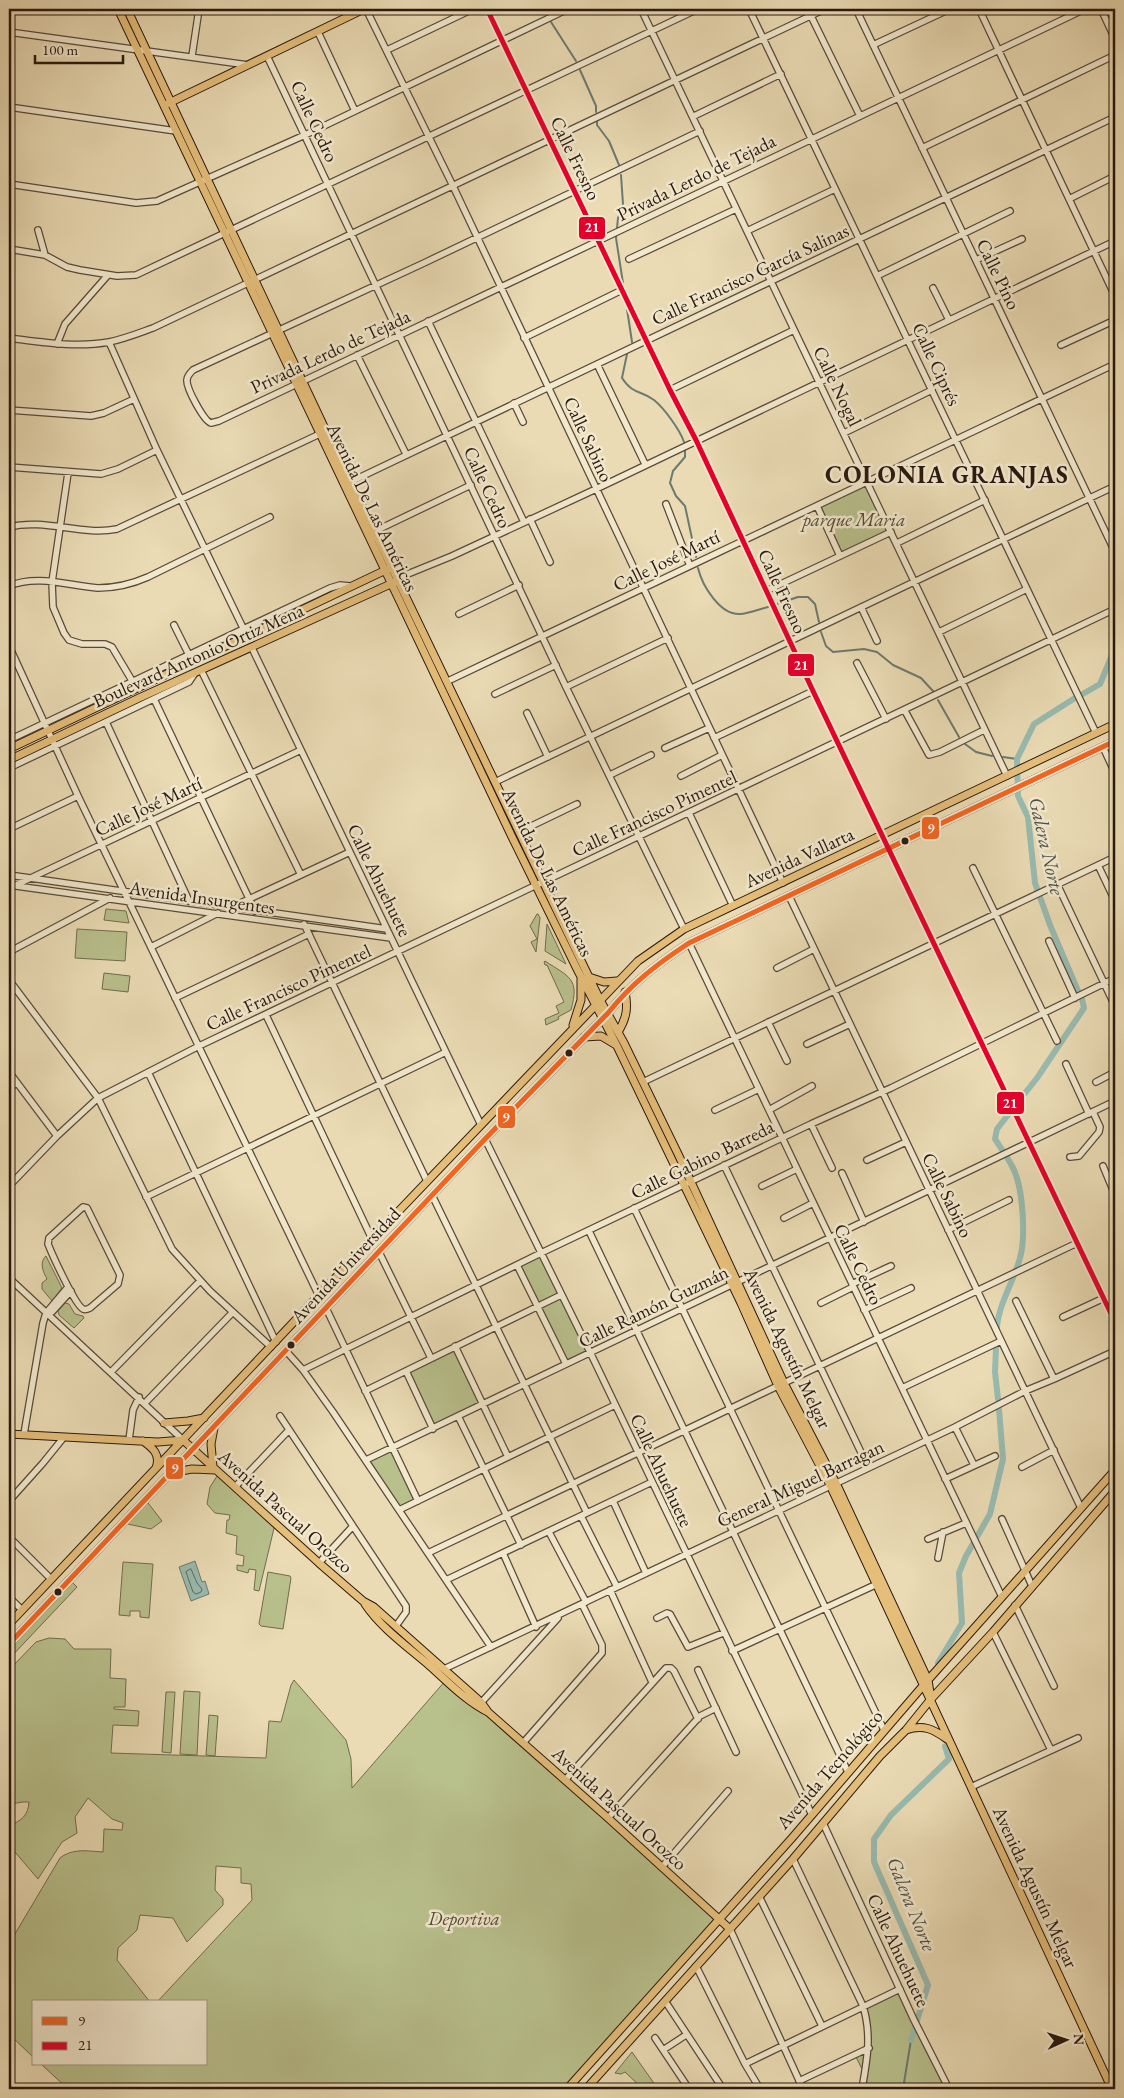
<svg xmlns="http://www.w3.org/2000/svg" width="1124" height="2098" font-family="'EB Garamond',serif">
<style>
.green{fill:#b8c08c;stroke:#706c4e}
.water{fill:#98bbb0;stroke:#6c7a70}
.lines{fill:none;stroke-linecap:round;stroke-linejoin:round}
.shore{stroke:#606a60;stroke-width:1}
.stream{stroke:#6c7a70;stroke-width:2}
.canal{stroke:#98bbb0;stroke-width:6}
.minor-casing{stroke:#594a38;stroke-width:8}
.major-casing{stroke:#29190f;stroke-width:9}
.minor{stroke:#f1e8ce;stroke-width:5.5}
.major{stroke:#e5be7a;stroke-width:7}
.bus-1-casing{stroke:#f1e8ce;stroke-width:9}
.bus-2-casing{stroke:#f1e8ce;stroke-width:9}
.bus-1{stroke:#f26522;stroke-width:5}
.bus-2{stroke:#e4002b;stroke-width:5}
.bus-dot{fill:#29190f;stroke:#f1e8ce;stroke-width:2}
.labels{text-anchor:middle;stroke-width:5;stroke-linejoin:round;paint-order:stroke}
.street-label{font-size:19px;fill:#29190f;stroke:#f1e8ce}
.park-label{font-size:19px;font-style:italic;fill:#544b34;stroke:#f1e8ce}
.water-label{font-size:20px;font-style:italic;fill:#505247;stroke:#f1e8ce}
.district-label{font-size:24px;font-weight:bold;letter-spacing:1px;fill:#29190f;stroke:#f1e8ce}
.line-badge{stroke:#f1e8ce;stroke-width:2}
.badge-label{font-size:14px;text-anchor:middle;font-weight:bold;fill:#fff}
</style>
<rect width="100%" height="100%" fill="#eadbb4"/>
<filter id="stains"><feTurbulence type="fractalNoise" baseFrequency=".004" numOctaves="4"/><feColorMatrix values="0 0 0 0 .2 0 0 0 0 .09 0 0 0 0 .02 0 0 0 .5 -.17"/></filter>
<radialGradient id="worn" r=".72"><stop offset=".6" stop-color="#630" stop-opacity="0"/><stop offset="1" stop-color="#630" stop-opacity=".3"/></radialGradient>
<path class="green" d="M865 485 887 531 841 552 821 507Z
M106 909 126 911 129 923 104 920Z
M537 914H538L540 918 536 952 531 942 537 939 530 926Z
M547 924 566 964 545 951Z
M77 929 127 932 125 961 75 958Z
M545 961C569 977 580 978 571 1010L558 1017 559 1019 546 1025 545 1019 559 1013 556 1006 564 1002 547 965H545L544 962Z
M104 973 130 976 128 992 102 989Z
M541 1253 590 1352 566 1364 517 1265Z
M46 1256 62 1288 52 1301 42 1289V1283L47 1279C43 1272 39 1262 46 1256Z
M65 1303 69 1304 75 1314 83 1316 84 1318 74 1328 59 1315 58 1311Z
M455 1346 483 1405 433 1429 406 1371Z
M393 1448 418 1501 399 1510 366 1460Z
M219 1473 275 1524 259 1591 254 1590 256 1570 249 1569 248 1573 237 1570V1565L243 1566 244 1556 236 1554 237 1536 226 1533 227 1520H229L230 1515 215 1513 207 1504 210 1487Z
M145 1499 162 1521 151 1529 123 1523Z
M123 1562 153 1564 149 1618 140 1617V1611H130V1616L119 1615Z
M268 1572 290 1576 291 1578 283 1629 261 1626 259 1624Z
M71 1581 77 1587 9 1659V1647Z
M49 1638 65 1639 74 1649H111L110 1678 126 1679 125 1707H114V1709L139 1711 138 1726 113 1725 111 1753 266 1758 269 1721 281 1722 291 1685 294 1680 346 1740 351 1759 352 1788 446 1680 719 1919 567 2089H68L41 2064H206V2002H157L252 1900 251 1884 241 1883V1868L216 1866 215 1890 223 1899V1905L187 1942 173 1918 140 1915 137 1930 118 1948 117 1960 150 2002H34V2058L9 2034V1944L60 1858C73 1848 87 1851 103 1852L104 1829 122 1830 123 1823 112 1819 88 1798 75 1817 77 1833 62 1842 38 1879 9 1845V1826C22 1820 28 1816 29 1802 22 1801 16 1804 9 1804V1670L36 1642Z
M184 1691 200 1692 197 1755 180 1754Z
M166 1692H175L171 1753 162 1752Z
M209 1715 218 1716 215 1756 206 1755Z
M899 1991 948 2089H861L864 2067 862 2069 855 2055 866 2050 864 2006Z
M632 2052 658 2089H643L625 2072 621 2074 615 2073Z"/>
<path class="water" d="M195 1561 202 1582 205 1581 209 1594 191 1601 179 1567Z"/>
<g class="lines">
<path class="shore" d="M191 1569 197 1583 202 1589 201 1592 196 1594 193 1592 186 1572Z"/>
<path class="stream" d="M544 9 546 13
M551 22 576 61
M580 70 596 106V112
M597 122V125L609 141 619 165
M621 175 623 204 618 218 616 238 623 283
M627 309 632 342
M627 354 622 378C633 395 641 390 654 400 664 408 680 430 684 442
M685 449V457L673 471 670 483 676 496 685 506 696 557
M698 568C702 585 720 616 741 614 750 613 760 609 768 607
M777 604 798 597H808L815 604 819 622
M821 632 826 646 833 652 864 649 877 652 893 665 921 678 933 691
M938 700 959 737
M965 744 976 752 992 756
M1003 757 1017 759
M903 2089 911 2040"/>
<path class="canal" d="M1081 695 1100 684 1115 648
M1075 698 1034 724 1017 759 1018 796 1028 817 1035 883 1050 925 1078 991
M1015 1106 1037 1078 1084 1008 1082 999
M997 1327C999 1303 1014 1281 1020 1258 1026 1237 1023 1187 1013 1168 1008 1158 1001 1148 995 1139L997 1129 1011 1111
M996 1348 995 1372 998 1399
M938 1663 962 1623 959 1573 966 1556 990 1514 1003 1459 999 1409
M911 2040 928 1985 874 1862V1839L891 1815 949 1759 945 1746"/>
<defs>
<path id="minor" d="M366 9 453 186 783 883
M487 9 670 390 696 440 813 691 1115 1322
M641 9 1007 776
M749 9 1096 733
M856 9 1115 552
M979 9 1115 296
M1101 9 1115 39
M811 16 860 116
M9 32 248 65
M318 32 355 111
M873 45 950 9
M387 50 473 9
M192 56 199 9
M267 56 566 687 684 929
M9 107 176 131
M694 116 781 74
M700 131 424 263 193 370C190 373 187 376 187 380 186 388 204 421 211 423L219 421C345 360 472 302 598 241 760 163 922 85 1085 9
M922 148 1115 55
M9 184 136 203 157 201 305 135 568 9
M1069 199 1115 176
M38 230 45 255
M747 231 835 189
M9 249 45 255 67 267 80 270 117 276 136 275 698 9
M629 259 736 209
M976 260 1022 239
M877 276 1010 211
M933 288 949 320
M428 321 524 522
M9 338C42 342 76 348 109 342 124 339 139 333 153 328L825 9
M524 338 622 290
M109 342 157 450 245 632
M57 344 65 324 108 275
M1061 345 1115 320
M357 355 406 454
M597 364 645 464
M670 390 794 330
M514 403 523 422
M9 410 91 416 104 413 134 399
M1114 428H1115
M844 433 932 390
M9 467 101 474 118 469 157 450
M68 473 52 582 53 607 64 633 69 640 82 644H105L112 647 134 684
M348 483 1115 117
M666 504 690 566
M817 506 840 556
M530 519 550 562
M9 527C45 518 81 536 117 529L324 432
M371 533 471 485
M897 543 985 500
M398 578 452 556 596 489 1115 241
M9 586C38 574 69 586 98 588 116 588 132 584 148 577L270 517
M766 591 891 532
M861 607 877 641
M459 614 519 585
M174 625 189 655
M939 632 1027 589
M9 646 78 796 319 1296
M252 648 481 1125
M857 663 886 719
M201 670 301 875
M448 681 1115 364
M566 687 668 638
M495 694 556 665
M154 699 255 911
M905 711 929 755 940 752 984 730
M527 713 548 757
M106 722 189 901
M714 738 813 691
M9 740 330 588 340 585 350 586
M1103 747 1115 773
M665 748 709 728
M9 768 189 682 195 673
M610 775 651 755
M681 776 722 755
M495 782 1115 486
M689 813 733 906
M9 829 78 796
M519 832 577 804
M1098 865 1115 901
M973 868 1057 1041
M9 875 387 929
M1057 884 1115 1006
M9 885 391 938
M16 885 301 750
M789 896 1081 1508
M232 907 350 852
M304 924 427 1181
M1049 941 1075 998
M689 943 1002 1597
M151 947 218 913
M9 952 110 898
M777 968 814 949
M9 980 98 1098 172 1249 210 1291 271 1347
M175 998 309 934
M266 1015 372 1239
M768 1022 787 1061
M807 1044 850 1024
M1066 1064 1089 1114
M9 1072 57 1136
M148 1072 276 1342
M643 1082 1115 857
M1096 1082 1115 1072
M9 1090 16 1082
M715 1110 759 1089
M769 1110 812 1086
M811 1124 832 1168
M485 1139 590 1352 812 1815
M1070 1157 1079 1156 1099 1132 1100 1127 1093 1112
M867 1160 906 1142
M724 1165 868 1467
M1103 1166 1115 1195
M842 1173 864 1222
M9 1186 57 1136 98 1098 199 1046 1115 609
M762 1186 797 1169
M432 1195 587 1513
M146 1197 446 1052
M83 1207 87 1208 120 1275 118 1284 90 1308C88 1309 85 1310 83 1309 75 1305 52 1254 48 1244L49 1238Z
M634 1208 884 1730
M784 1218 813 1203
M948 1230 1009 1200
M589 1231 848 1772
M379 1252 431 1358
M517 1265 566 1364
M9 1278 183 1440
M852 1284 891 1266
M1016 1301 1054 1379
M821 1303 853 1287
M326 1308 418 1501
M864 1310 911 1288
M52 1312 71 1291
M1063 1317 1104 1298
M455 1346 508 1457
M286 1351 303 1370 333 1412 491 1647
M303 1370 541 1253 811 1124 891 1088 1115 978
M406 1371 433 1429
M111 1372 200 1281
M902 1388 1001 1341
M365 1391 561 1295
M145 1403 233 1312
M280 1416 406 1606V1612L396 1626
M458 1416 521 1545
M955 1427 974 1465
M24 1434 43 1323 46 1313 68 1287
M129 1440 133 1410 139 1397
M366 1460 1115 1101
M1022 1467 1054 1450
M945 1479 995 1456
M235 1487 289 1430
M9 1501 43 1463 64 1437
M613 1501 646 1573
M399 1510 615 1405
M581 1516 617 1587
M1002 1519 1032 1586
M549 1532 586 1602
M9 1537 50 1578
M928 1539 966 1523
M428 1553 1077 1243
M503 1553 536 1627
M938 1558 943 1532
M319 1563 353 1526
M446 1580 652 1482
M610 1590 652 1682
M9 1597 22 1610
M1015 1605 1054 1686
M657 1618 667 1613 670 1614 688 1647 723 1633
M993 1632 1051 1750
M732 1651 875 1585
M444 1669 955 1427 1025 1391 1054 1379 1115 1351
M698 1670 736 1752
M479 1705 558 1618
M523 1743 602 1653V1645L582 1604
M565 1780 666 1668H671L674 1671 698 1719
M971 1787 1078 1738
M608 1818 700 1716 716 1708
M823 1823 914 2020 949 2089
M793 1859 863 2006C872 2035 867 2060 862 2089
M662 1867 728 1791
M759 1896 822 2026
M730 1929 803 2089
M696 1966 745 2064 760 2089
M665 2001 723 2089
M655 2038 689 2089
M663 2050 686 2035
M745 2064 900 1989
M799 2081 869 2048"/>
<path id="major" d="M118 9 512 837 578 971 617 1046 741 1303 778 1386 830 1485 1112 2089
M127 9 326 431 600 1000 624 1043 679 1156 784 1383 836 1483 928 1680 930 1693
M9 13V9
M169 103 364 9
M9 749 390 568
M9 760 139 698 395 582
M589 977 604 982 617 981
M573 1025 581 1000V979
M618 1032C627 1018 628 1007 625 992
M584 1037 601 1036 616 1045
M164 1423 188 1421 204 1418
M9 1434 158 1442 183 1440 319 1563 363 1601 374 1607 481 1702 488 1712
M143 1441C153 1448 161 1455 156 1468
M213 1467 211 1444 214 1428
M170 1473 192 1469 216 1470
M365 1604C381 1628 408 1647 430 1666 448 1682 466 1701 488 1712L608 1818 730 1929
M9 1624 372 1239 638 961 684 929 1115 724
M9 1644 485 1139 608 1013C632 983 657 964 689 943L1115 741
M906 1730C923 1724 933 1729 947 1739
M567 2089 792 1838 928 1680 1115 1470
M586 2089 793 1859 880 1756 906 1730 931 1699 993 1632 1115 1491
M1103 2089 1115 2083"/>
</defs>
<use href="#minor" class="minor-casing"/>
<use href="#major" class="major-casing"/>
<use href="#minor" class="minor"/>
<use href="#major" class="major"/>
<defs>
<path id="bus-1" d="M9 1644 485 1139 608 1013C632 983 657 964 689 943L1115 741"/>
<path id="bus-2" d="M487 9 670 390 696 440 813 691 1115 1322"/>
</defs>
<use href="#bus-1" class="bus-1-casing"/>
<use href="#bus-2" class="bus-2-casing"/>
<use href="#bus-1" class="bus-1"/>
<use href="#bus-2" class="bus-2"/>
</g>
<g class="bus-dot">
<circle cx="905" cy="841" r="4.5"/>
<circle cx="569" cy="1053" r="4.5"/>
<circle cx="291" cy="1345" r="4.5"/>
<circle cx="58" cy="1592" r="4.5"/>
</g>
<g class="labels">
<g class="street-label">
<text transform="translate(315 121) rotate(65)" y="7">Calle Cedro</text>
<text transform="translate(576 158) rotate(64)" y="7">Calle Fresno</text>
<text transform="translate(696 177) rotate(-26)" y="7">Privada Lerdo de Tejada</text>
<text transform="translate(750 274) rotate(-25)" y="7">Calle Francisco García Salinas</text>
<text transform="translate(999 274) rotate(64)" y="7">Calle Pino</text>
<text transform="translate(330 351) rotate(-25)" y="7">Privada Lerdo de Tejada</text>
<text transform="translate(937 364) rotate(65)" y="7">Calle Ciprés</text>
<text transform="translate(838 386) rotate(64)" y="7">Calle Nogal</text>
<text transform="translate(589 439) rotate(65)" y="7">Calle Sabino</text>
<text transform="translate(488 487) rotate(65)" y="7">Calle Cedro</text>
<text transform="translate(373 507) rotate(64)" y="7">Avenida De Las Américas</text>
<text transform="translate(666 560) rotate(-26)" y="7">Calle José Martí</text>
<text transform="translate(783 591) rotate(65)" y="7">Calle Fresno</text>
<text transform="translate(198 655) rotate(-24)" y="7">Boulevard Antonio Ortiz Mena</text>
<text transform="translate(148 806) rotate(-25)" y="7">Calle José Martí</text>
<text transform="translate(654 813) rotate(-25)" y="7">Calle Francisco Pimentel</text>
<text transform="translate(799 857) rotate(-25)" y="7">Avenida Vallarta</text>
<text transform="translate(548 872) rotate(64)" y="7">Avenida De Las Américas</text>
<text transform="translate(380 880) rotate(64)" y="7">Calle Ahuehuete</text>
<text transform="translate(202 897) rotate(8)" y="7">Avenida Insurgentes</text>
<text transform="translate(288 987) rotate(-25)" y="7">Calle Francisco Pimentel</text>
<text transform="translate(702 1159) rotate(-26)" y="7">Calle Gabino Barreda</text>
<text transform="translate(948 1195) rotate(64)" y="7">Calle Sabino</text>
<text transform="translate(859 1264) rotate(64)" y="7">Calle Cedro</text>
<text transform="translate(345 1265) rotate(-47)" y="7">Avenida Universidad</text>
<text transform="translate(653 1306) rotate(-26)" y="7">Calle Ramón Guzmán</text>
<text transform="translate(788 1348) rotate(64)" y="7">Avenida Agustín Melgar</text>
<text transform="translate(662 1470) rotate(65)" y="7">Calle Ahuehuete</text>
<text transform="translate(800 1483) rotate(-25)" y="7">General Miguel Barragan</text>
<text transform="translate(286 1511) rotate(42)" y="7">Avenida Pascual Orozco</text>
<text transform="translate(829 1769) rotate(-49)" y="7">Avenida Tecnológico</text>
<text transform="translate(620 1808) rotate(42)" y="7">Avenida Pascual Orozco</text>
<text transform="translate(1036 1887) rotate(65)" y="7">Avenida Agustín Melgar</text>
<text transform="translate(899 1950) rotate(65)" y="7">Calle Ahuehuete</text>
</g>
<g class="park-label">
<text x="854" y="526">parque Maria</text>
<text x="464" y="1925">Deportiva</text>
</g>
<g class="water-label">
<text transform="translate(1047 846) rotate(77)" y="7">Galera Norte</text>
<text transform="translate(912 1904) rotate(68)" y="7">Galera Norte</text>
</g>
<g class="district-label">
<text x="947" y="483">COLONIA GRANJAS</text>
</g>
</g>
<g class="line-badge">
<rect x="578" y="216" width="28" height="24" rx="5" fill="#e4002b"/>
<rect x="787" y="653" width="28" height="24" rx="5" fill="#e4002b"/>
<rect x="921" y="816" width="19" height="24" rx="5" fill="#f26522"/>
<rect x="996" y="1091" width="29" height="24" rx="5" fill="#e4002b"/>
<rect x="497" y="1105" width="19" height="24" rx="5" fill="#f26522"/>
<rect x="165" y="1456" width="19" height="24" rx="5" fill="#f26522"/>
</g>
<g class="badge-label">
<text x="592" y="232">21</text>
<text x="801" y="670">21</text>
<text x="931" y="833">9</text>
<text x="1010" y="1108">21</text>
<text x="506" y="1122">9</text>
<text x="175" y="1473">9</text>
</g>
<rect width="1124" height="2098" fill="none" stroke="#eadbb4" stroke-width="30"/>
<rect x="10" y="10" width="1104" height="2078" fill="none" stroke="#29190f" stroke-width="2.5"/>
<rect x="15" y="15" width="1094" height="2068" fill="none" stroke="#29190f"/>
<rect x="32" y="2000" width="175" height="65" fill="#f1e8ce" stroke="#a19582"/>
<rect x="42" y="2017" width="25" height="8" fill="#f26522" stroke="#a19582"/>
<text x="78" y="2026" font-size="15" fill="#29190f">9</text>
<rect x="42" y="2042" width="25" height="8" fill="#e4002b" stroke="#a19582"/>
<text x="78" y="2050" font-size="15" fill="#29190f">21</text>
<g transform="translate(1066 2040) rotate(87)" stroke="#f1e8ce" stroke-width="4" paint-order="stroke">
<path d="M0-4L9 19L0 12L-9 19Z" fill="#29190f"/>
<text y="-8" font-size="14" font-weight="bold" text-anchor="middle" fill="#29190f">N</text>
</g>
<path d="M35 55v8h88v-8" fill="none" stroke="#29190f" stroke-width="2.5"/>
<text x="42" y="55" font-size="15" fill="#29190f" stroke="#f1e8ce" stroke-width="4" paint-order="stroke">100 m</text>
<rect width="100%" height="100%" filter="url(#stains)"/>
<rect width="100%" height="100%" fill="url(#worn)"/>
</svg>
